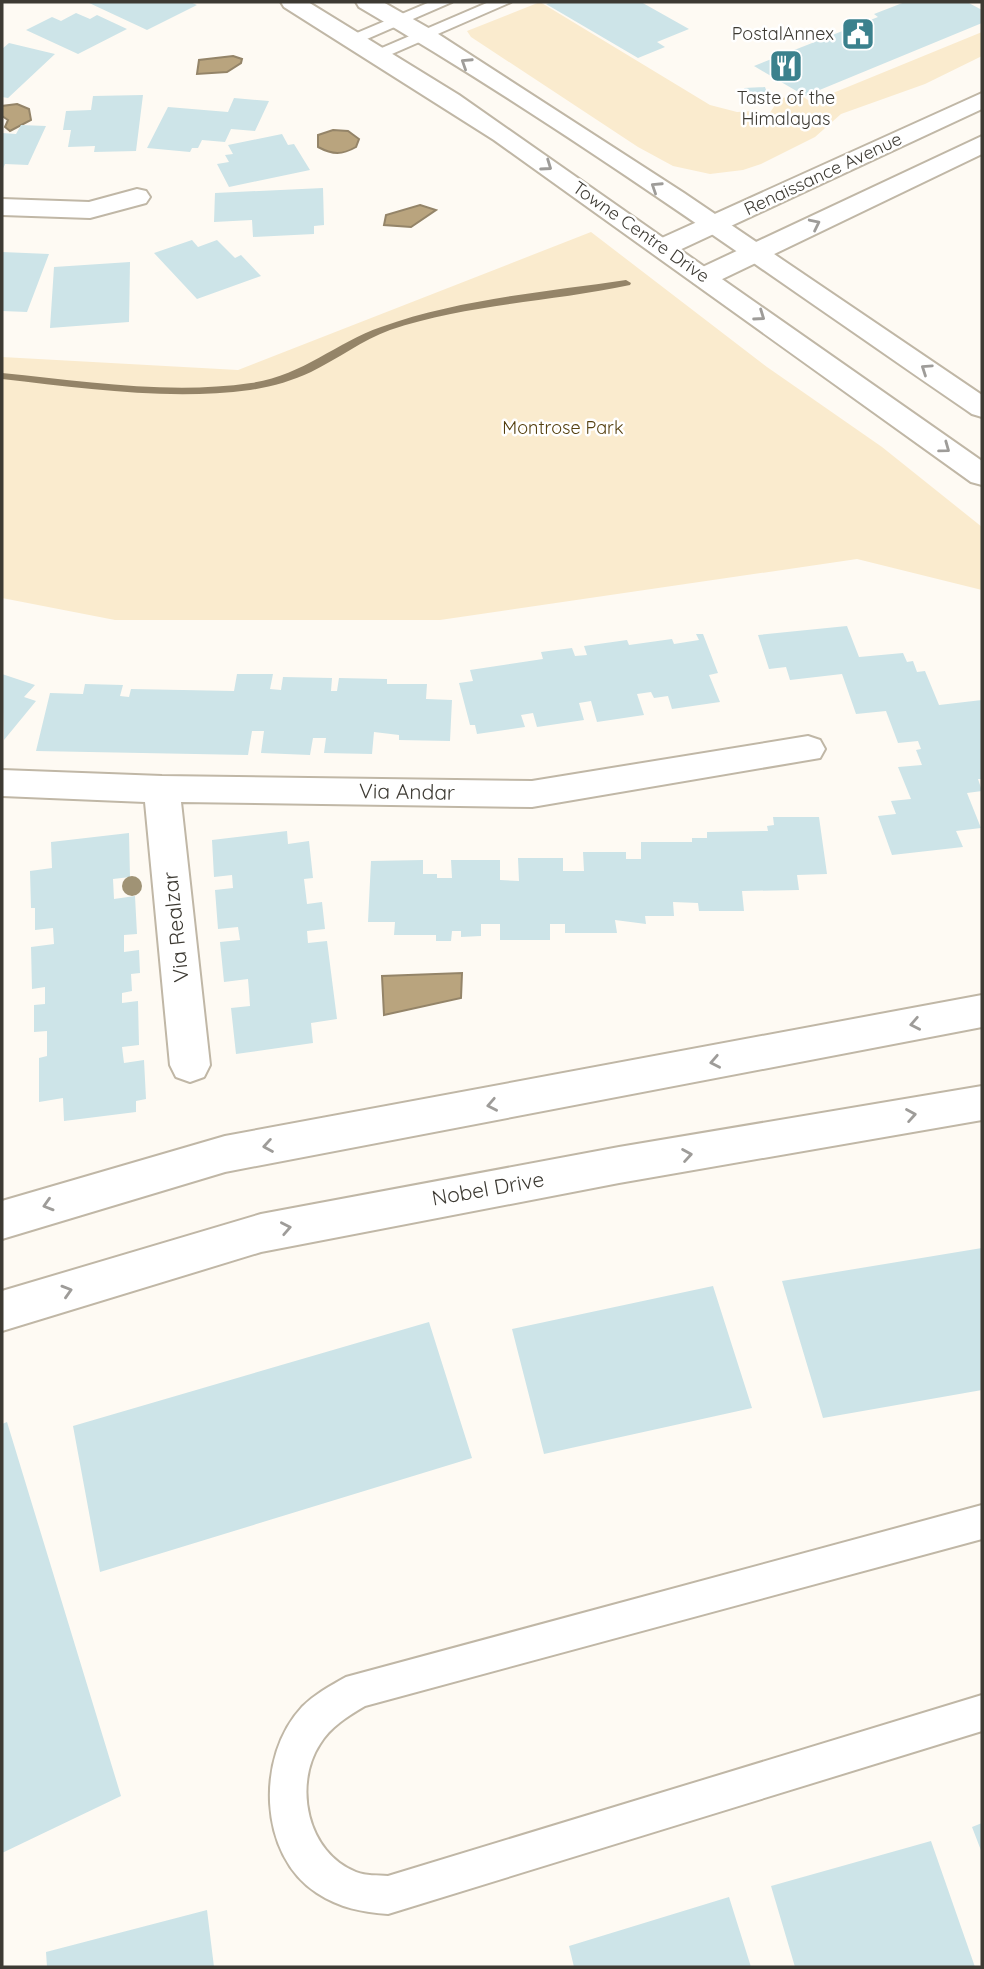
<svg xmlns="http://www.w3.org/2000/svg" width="984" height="1969" font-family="Quicksand,sans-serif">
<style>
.green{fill:#faebce}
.water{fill:#b9a47e;stroke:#948468;stroke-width:2}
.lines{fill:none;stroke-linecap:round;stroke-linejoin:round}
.stream{fill:#948468;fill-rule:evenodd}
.building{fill:#cde4e8}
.service-casing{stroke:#c0b7a6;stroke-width:4}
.minor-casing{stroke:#c0b7a6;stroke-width:4}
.tertiary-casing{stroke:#c0b7a6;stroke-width:4}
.secondary-casing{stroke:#c0b7a6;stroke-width:4}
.service{fill:#fff;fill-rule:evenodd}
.minor{fill:#fff;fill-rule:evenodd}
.tertiary{fill:#fff;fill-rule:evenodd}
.secondary{fill:#fff;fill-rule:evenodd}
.tree{fill:#a09375}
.oneway{stroke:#9e9c99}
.labels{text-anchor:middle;stroke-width:5;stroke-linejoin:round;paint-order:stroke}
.far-poi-label{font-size:18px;fill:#3d3a33;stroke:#fff;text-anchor:end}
.far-street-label{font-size:18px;fill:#3d3a33;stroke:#fff}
.far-park-label{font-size:18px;fill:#543f0e;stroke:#fff}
.street-label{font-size:21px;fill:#3d3a33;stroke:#fff}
</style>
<rect width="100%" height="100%" fill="#fefaf3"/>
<path class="green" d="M540 2 710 105 737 112 754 111 756 115 769 114 780 98 802 96 811 102 982 32V56L925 84 841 114 815 137 761 164 743 170 710 174 673 166 638 147 471 37 467 31Z
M591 232 767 367 882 447 982 527V590L857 559 440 620H115L2 598V357L238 370Z"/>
<path class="water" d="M233 56 242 59 241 63 227 72 197 74 199 60Z
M17 104 29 109 31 120 10 131 5 127 8 120 2 116V106Z
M333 130 348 131 359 139 356 147C342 155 333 155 318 147V135Z
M420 205 436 210 411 227 384 225 386 215Z
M462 973 461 998 384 1015 382 976Z"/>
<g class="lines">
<path class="stream" d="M626 280 631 283 630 285C550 302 468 304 390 330 362 340 338 359 311 372 292 381 271 387 250 390 168 401 83 388 2 379V373C84 381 169 395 251 383 302 376 335 343 381 327 459 299 545 292 626 280Z"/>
</g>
<path class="building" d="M87 2H190L197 5 147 30Z
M552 2H641L689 29 657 42 665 47 638 58 546 4Z
M905 2H967L982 10V23L805 96 754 66 878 17 874 14Z
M76 13 90 19 97 15 127 29 78 54 26 30 52 17 61 21Z
M9 43 55 54 8 98 2 97V49Z
M765 87 769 98 748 99 744 88Z
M143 95 136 151 94 152 95 146 68 147 71 130H63L66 111 91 110 93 96Z
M234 98 269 101 255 131 231 129 225 142 202 140 198 148H192L190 152 147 148 168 107 228 112Z
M21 125 46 126 28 165 5 164 2 171V133L16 134Z
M282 134 288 145 294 144 310 170 229 187 217 164 229 162 225 155 233 154 228 145Z
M323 188 324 225 314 226V234L253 237 252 220 214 222 215 193Z
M192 240 198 247 217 240 235 258 241 255 261 276 197 299 154 253Z
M2 252 49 254 27 312 2 311Z
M130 262 129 322 50 328 54 267Z
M847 626 859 657 903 653 907 662 913 661 917 672 925 671 939 705 982 700V779H978L982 791 967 793 981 828 956 831 963 847 892 855 878 816 896 814 891 801 911 799 898 767 922 765 916 750 921 749 918 741 898 743 886 711 856 714 842 674 790 680 786 667 769 669 758 635Z
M696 634H703L718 673 709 675 720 702 672 709 668 696 654 698 651 692 637 694 644 715 597 722 591 701 579 703 584 720 537 727 533 713 521 715 525 727 477 734 475 725H470L459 683 473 681 470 670 543 659 541 652 572 648 575 656 587 655 584 646 627 640 629 645 672 639 674 644 699 640Z
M2 674 35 685 24 697 36 701 4 740Z
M237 674H273L270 689 281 690 283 677 332 678 331 691H337L339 678 387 679V684H427L426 699 452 700 450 741 399 740V735L374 732 372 754 324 753 326 738H313L310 755 261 753 264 731H252L248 755 36 751 50 693 83 694 85 684 123 685 120 696 129 697 131 689 234 691Z
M773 817H819L827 874 797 875 799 890 742 891 744 911H699L698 903 673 902 674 916H645L646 924 615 920 617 933H565V924H550V940H500V924H481V936L461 937V931H452L451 941H436V935H394L395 922H368L371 861 423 860V874H437V878H452L451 860H500V880L519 881 518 858H563V871H584L583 852H626V859H641V842H692V838H707V832L768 831 767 826 774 825Z
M287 831 288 844 309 841 313 878 304 879 307 904 322 902 325 929 307 931 308 943 327 941 337 1019 311 1023 313 1043 236 1054 231 1008 250 1006 249 991 248 979 224 982 220 942 240 940 238 927 218 929 215 890 233 888 232 875 214 877 212 840Z
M129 833 130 877 113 879 114 899 135 896 137 934 124 935V952L139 950 140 973 131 974 132 991 122 993V1003L138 1001 139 1045 122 1047 124 1063 144 1060 146 1099 136 1101V1112L64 1121 63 1098 39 1102V1058L47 1056V1031L34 1032V1005L45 1004V987L32 989 31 947 54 944 53 928 35 930V908H31L30 871 52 868 51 842Z
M982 1248V1390L823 1418 782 1281Z
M713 1286 752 1408 544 1454 512 1329Z
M429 1322 472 1458 100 1572 73 1426Z
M7 1422 121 1796 2 1853V1424Z
M982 1823V1853L972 1827Z
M931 1841 975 1967H795L771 1886Z
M729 1897 751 1967H574L569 1946Z
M207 1910 214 1967H47L46 1952Z"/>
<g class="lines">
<defs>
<path id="service" d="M430 2H452L360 42 354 43 345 38Z
M489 2H511L385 57H373L370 53Z
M982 1505V1539L365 1706C348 1716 330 1727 320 1744 293 1785 307 1853 356 1872 366 1876 378 1875 388 1876L982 1695V1731L388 1914C362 1912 340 1908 317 1893 258 1855 256 1756 302 1707 315 1694 330 1686 346 1677Z"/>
<path id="minor" d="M137 189 146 191 150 197 146 203 90 218 2 215V199L89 202Z
M808 736 820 740 825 749 820 758 532 807 181 802 210 1065 204 1077 190 1082 176 1077 170 1065 145 802 2 796V770L162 776 532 781Z"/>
<path id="tertiary" d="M982 93V109L673 253H655L651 247 655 241Z
M982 136V154L714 283H694L690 277 694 271Z"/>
<path id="secondary" d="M281 2H308L459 95 982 461V485L971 482 494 140 284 7Z
M356 2H383L432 30 684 193 982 395V417L972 414C770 276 570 130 359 7Z
M982 995V1027L225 1172 2 1239V1201L225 1136Z
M982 1086V1120L619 1183 261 1252 2 1331V1291L261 1214 619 1147Z"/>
</defs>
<use href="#service" class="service-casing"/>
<use href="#minor" class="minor-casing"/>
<use href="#tertiary" class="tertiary-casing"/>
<use href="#secondary" class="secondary-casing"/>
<use href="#service" class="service"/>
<use href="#minor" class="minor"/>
<use href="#tertiary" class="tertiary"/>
<use href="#secondary" class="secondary"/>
</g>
<circle class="tree" cx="132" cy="886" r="10"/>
<defs><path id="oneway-chevron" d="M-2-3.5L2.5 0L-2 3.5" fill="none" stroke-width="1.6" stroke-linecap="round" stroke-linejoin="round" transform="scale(1.75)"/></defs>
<g class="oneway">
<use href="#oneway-chevron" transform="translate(466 63) rotate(-147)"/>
<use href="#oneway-chevron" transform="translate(547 166) rotate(35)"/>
<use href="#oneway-chevron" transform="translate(656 187) rotate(-147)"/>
<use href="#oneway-chevron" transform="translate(815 224) rotate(-26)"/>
<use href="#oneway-chevron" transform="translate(760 316) rotate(35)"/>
<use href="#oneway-chevron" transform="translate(926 369) rotate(-146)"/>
<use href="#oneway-chevron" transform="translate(945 448) rotate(36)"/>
<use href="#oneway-chevron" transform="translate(915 1024) rotate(169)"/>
<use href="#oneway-chevron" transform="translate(715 1062) rotate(169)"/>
<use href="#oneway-chevron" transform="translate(492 1105) rotate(169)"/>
<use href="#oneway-chevron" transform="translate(911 1115) rotate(-10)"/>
<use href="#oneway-chevron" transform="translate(268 1146) rotate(170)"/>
<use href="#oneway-chevron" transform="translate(687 1155) rotate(-9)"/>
<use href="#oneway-chevron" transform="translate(48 1205) rotate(163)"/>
<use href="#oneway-chevron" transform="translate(286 1228) rotate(-11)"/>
<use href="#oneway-chevron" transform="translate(67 1291) rotate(-17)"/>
</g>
<defs>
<symbol id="civic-square" viewBox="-11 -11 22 22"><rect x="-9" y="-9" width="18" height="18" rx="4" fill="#3b818d" stroke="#fff"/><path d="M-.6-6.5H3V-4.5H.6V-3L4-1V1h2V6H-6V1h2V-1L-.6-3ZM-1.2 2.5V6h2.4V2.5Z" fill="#fff"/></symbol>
<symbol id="restaurant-square" viewBox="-11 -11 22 22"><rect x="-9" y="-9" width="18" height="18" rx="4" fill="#3b818d" stroke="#fff"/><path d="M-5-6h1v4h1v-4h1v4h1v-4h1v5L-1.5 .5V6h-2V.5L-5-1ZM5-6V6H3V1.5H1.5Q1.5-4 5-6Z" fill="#fff"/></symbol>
</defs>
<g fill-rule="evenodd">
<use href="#civic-square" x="839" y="15" width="38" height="38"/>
<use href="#restaurant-square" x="767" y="47" width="38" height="38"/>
</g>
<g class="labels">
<g class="far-poi-label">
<text x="834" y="40">PostalAnnex</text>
<text x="786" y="104" text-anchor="middle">Taste of the<tspan x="786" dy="21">Himalayas</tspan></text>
</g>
<g class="far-street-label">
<text transform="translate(823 174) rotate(-25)" y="6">Renaissance Avenue</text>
<text transform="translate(641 232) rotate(35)" y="6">Towne Centre Drive</text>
</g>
<g class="far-park-label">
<text x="563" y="434">Montrose Park</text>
</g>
<g class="street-label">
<text transform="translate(407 792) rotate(1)" y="7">Via Andar</text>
<text transform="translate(176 927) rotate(-96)" y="7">Via Realzar</text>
<text transform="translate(488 1189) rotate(-10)" y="7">Nobel Drive</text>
</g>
</g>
<rect width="984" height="1969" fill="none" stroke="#3d3a33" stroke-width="7"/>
</svg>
